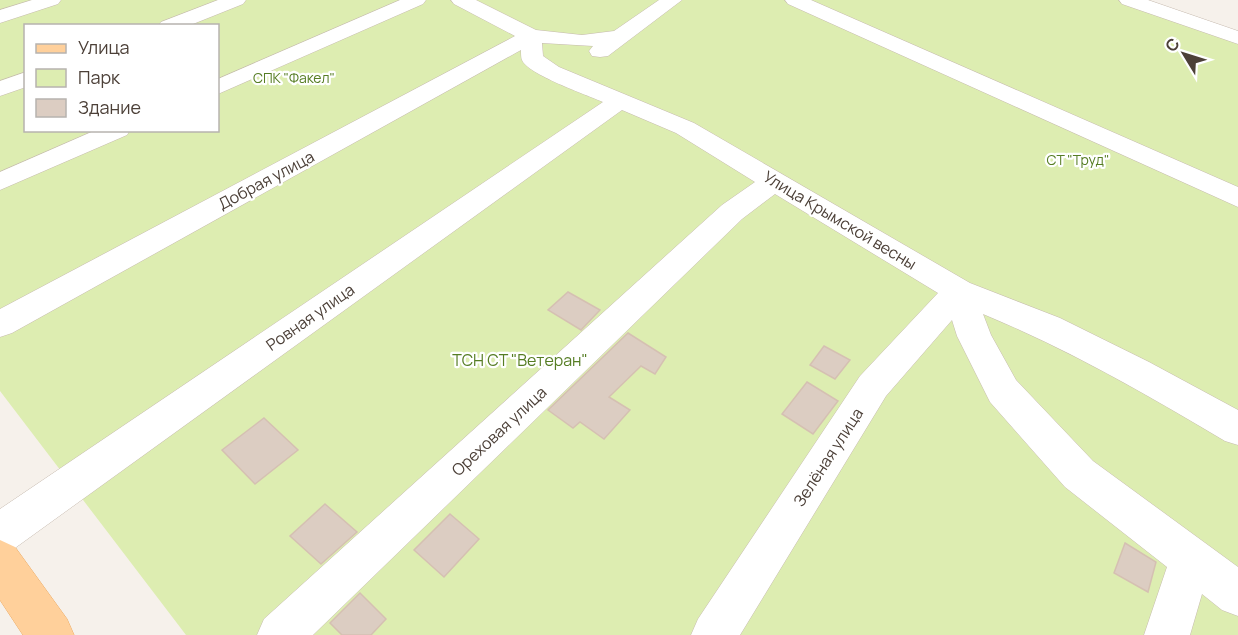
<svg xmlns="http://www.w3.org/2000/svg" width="1238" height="635" font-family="Manrope,sans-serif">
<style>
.green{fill:#ddedb1;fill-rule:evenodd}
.building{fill:#dccdc2;stroke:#d5c0b2;stroke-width:1.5}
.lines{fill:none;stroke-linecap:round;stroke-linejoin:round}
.minor-casing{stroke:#c6baaf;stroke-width:1}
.major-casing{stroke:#edaa62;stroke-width:1}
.minor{fill:#fff;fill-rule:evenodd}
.major{fill:#ffd09b;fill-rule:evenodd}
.labels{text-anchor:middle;stroke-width:4.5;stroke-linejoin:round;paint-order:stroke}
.far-park-label{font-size:14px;fill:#567d24;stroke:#fff}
.street-label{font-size:16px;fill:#4c4038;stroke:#fff}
.park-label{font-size:16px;fill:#567d24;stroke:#fff}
</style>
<rect width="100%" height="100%" fill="#f6f1eb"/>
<path class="green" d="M0 0H461L531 36 0 324ZM26 26H218V130H26Z
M471 0H1120L1238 41V423L964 287 559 70 544 57 540 42Z
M527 41V58L677 128 1238 435V635H186L0 391V330Z"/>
<path class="building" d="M568 292 600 310 581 330 548 310Z
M628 333 666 357 655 374 641 366 609 397 630 410 604 439 580 422 573 428 548 410Z
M824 346 850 360 835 379 810 365Z
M807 382 838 401 813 434 782 414Z
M264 418 298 450 255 484 222 450Z
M325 504 357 532 321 564 290 536Z
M450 514 479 539 444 577 414 550Z
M1125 543 1156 562 1148 592 1114 573Z
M360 593 386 619 371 635H342L330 623Z"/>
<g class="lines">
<defs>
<path id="minor" d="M32 0H61L58 4 0 23V10Z
M218 0H246L243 4 188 26H158L161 22Z
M400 0H426L423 4 218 94V79Z
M451 0H476L536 30 582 35 614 31 659 0H682L608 56 600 57 592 56 589 51 593 46 542 43 543 56 559 67 694 123 970 283 1060 318 1149 362 1238 410V445L1225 441C1146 394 1068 349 983 314L991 335 1016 380 1093 461 1238 567V616L1222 610 1202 594 1190 635H1144L1167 567 1065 487 990 402 957 336 952 320 886 396 740 635H691L698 619 860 376 938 293 775 194 742 219 313 635H257L264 619 722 205 755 182 676 133 622 110 15 548 0 554V509L603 102C587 95 527 74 522 60 521 58 521 52 521 50L12 333 0 337V309L515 36 454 4Z
M785 0H811L1238 187V207L788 4Z
M1119 0H1148L1238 31V44L1122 4Z
M26 72V87L0 96V81Z
M96 130H130L127 135 0 190V172Z"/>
<path id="major" d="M0 540 15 547 67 619 74 635H23L0 600Z"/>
</defs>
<use href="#minor" class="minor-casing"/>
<use href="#major" class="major-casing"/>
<use href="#minor" class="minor"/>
<use href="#major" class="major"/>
</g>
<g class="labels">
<g class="far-park-label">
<text x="294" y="83">СПК "Факел"</text>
<text x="1078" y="165">СТ "Труд"</text>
</g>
<g class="street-label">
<text transform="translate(266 180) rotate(-28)" y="6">Добрая улица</text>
<text transform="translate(840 220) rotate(31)" y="6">Улица Крымской весны</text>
<text transform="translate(310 317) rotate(-35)" y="6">Ровная улица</text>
<text transform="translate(499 431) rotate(-43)" y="6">Ореховая улица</text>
<text transform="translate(828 457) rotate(-57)" y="6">Зелёная улица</text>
</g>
<g class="park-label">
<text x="520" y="366">ТСН СТ "Ветеран"</text>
</g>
</g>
<rect x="24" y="24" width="195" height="108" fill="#ffffff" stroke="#b7b3af" stroke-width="1.5"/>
<rect x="36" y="44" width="30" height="9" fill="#ffd09b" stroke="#b7b3af" stroke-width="1.5"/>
<text x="78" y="54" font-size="18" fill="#4c4038">Улица</text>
<rect x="36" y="69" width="30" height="18" fill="#ddedb1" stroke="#b7b3af" stroke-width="1.5"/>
<text x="78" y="84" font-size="18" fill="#4c4038">Парк</text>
<rect x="36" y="99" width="30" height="18" fill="#dccdc2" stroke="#b7b3af" stroke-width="1.5"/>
<text x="78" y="114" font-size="18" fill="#4c4038">Здание</text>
<g transform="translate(1184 54) rotate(308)" stroke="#ffffff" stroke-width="4.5" paint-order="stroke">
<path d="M0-4.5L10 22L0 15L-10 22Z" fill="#4c4038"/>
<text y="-9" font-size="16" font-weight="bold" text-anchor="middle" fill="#4c4038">С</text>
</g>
</svg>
